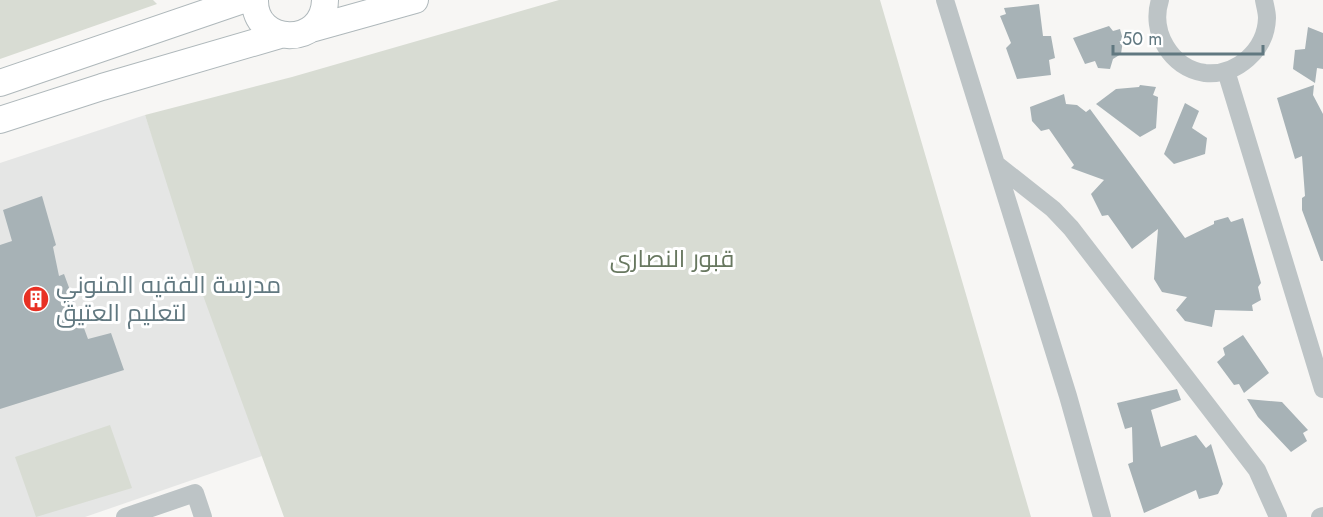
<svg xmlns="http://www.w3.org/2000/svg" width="1323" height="517" font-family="Jost,Cairo,sans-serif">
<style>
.built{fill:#e5e6e5}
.green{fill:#d8dcd3}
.building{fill:#a7b2b6}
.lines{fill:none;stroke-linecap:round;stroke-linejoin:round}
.secondary-casing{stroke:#afb8bb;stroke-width:28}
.minor{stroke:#bdc4c6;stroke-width:18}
.secondary{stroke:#fff;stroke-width:26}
.labels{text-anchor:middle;stroke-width:6;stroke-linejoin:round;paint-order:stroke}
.park-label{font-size:24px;fill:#687860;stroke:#fff}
.poi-label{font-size:24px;fill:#617880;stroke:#fff;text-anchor:start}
</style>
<rect width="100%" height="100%" fill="#f7f6f4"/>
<path class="built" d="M145 115 262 456 85 517H0V163Z"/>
<path class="green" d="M0 0H153L157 4 0 59Z
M559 0H880L1031 517H284L197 279 145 115 292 77Z
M110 425 132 488 36 517 15 457Z"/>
<path class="building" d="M1039 4 1043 36H1051L1055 58 1049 60 1051 75 1017 79 1006 48 1011 43 1000 16 1006 14 1004 8Z
M1109 26 1113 31 1120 29 1123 40 1121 54 1113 59 1110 69 1098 68 1095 61 1085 64 1073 38Z
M1308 27 1323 33V69L1317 68 1315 83 1293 69 1295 50 1305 49Z
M1140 85 1156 87 1153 95 1158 97 1156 128 1140 137 1096 104 1116 89 1139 87Z
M1314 85 1313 95 1323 114V261H1321L1302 210V198L1305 196 1302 156 1295 159 1277 98Z
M1064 94 1066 104 1077 105 1086 112 1090 109 1185 238 1214 224V221L1228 217 1231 222 1243 218 1261 283 1258 287 1261 300 1252 305 1253 311 1215 310 1212 327 1185 321 1176 310 1187 297 1162 292 1154 279 1158 229 1132 249 1108 215 1102 216 1091 194 1104 180 1071 168 1074 165 1049 129 1041 131 1032 121 1030 107Z
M1185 103 1199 111 1192 128 1207 138 1205 154 1174 164 1164 154Z
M42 196 56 245 53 247 59 276 64 274 88 339 111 333 124 370 0 409V245L12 241 3 210Z
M1243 335 1269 373 1244 393 1239 384 1234 385 1217 362 1225 355 1223 348Z
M1177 389 1181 400 1151 410 1161 447 1196 435 1206 448 1211 444 1223 484 1218 494 1199 499 1196 490 1144 513 1128 464 1133 462 1132 427 1125 429 1117 403Z
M1247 399 1282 402 1308 430 1303 433 1307 441 1291 452 1258 417Z"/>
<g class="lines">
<defs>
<path id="secondary" d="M255 0C254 46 324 48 325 0
M311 29 415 0
M0 83 243 0
M0 120 102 87 280 35"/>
</defs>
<use href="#secondary" class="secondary-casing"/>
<path class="minor" d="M945 0 1068 396 1102 517
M1160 0C1150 31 1170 68 1205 73 1237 76 1266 50 1267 18 1267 12 1265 6 1264 0
M1226 71 1323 389
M996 164 1053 209 1071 228 1257 470 1278 517
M125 517 195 493 203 517
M1320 517 1323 516"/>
<use href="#secondary" class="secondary"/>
</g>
<defs>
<symbol id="building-disc" viewBox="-11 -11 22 22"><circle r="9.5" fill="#e83023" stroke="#fff"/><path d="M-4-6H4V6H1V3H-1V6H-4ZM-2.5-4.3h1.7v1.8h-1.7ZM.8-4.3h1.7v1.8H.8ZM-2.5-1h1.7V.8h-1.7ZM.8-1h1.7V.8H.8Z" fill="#fff"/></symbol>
</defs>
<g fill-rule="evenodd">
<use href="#building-disc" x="21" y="284" width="30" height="30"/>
</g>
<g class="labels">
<g class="park-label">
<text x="672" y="267">قبور النصارى</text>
</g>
<g class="poi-label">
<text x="56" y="293">مدرسة الفقيه المنوني<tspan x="56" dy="28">لتعليم العتيق</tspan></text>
</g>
</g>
<path d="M1113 45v9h150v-9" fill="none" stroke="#617880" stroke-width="3"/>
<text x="1122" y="45" font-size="18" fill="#617880" stroke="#ffffff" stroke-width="4.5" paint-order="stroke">50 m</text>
</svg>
